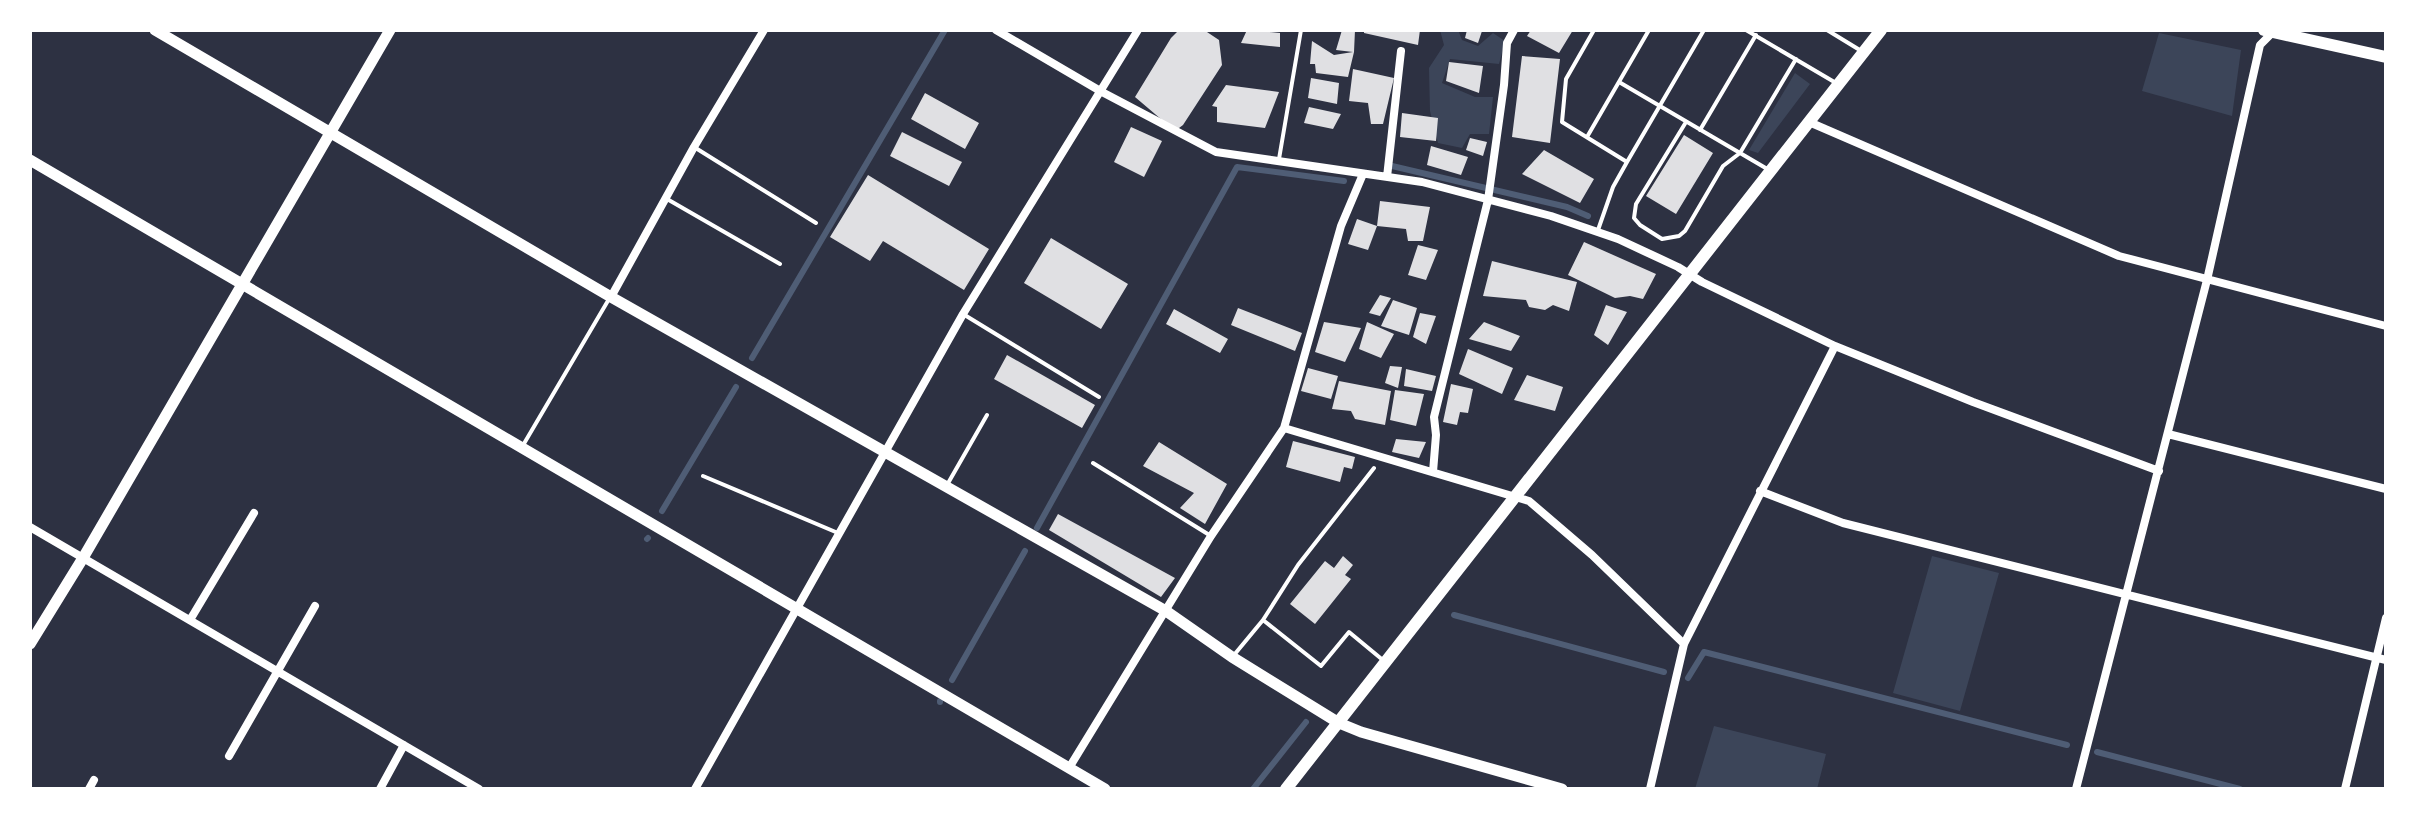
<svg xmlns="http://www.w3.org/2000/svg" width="2416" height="819" font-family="Ubuntu,sans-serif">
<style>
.green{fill:#3c4559}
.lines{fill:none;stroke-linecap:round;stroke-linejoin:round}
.stream{stroke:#4f5d75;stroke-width:6}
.building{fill:#e0e0e3}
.service{stroke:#fff;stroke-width:4}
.minor{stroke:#fff;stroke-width:8}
.tertiary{stroke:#fff;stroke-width:11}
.secondary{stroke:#fff;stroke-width:12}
</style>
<rect width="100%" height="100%" fill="#2d3142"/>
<path class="green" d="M1440 30H1458L1462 40 1478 46 1493 33 1505 41 1499 64 1450 59 1442 83 1475 97H1493L1489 134H1470L1462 148 1438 143 1430 111 1429 68 1444 45Z
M2159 33 2241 50 2232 116 2142 91Z
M1795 73 1810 84 1758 153 1749 150Z
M1932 556 1999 573 1960 711 1893 693Z
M1714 726 1826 754 1817 789H1695Z"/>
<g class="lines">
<path class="stream" d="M1392 166 1567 207 1588 216
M752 358 945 30
M662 511 736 387
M1037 528 1237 167 1344 181
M647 539 648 538
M1454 615 1664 672
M1688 678 1704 652 2067 745
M952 680 1025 551
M940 702V701
M2097 752 2240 789
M1253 789 1306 722"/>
</g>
<path class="building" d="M1179 30H1204L1219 40 1222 65 1183 125 1175 131 1135 97 1171 38Z
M1247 30 1280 33V47L1241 43Z
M1342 30H1355L1354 52 1348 77 1316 73 1315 64H1310L1312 41 1334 55 1353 52 1336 50Z
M1364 30H1420L1418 45 1364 33Z
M1467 30 1482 31 1478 43 1465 38Z
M1531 30H1573L1559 53 1527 36Z
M1522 56 1560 59 1550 143 1512 137Z
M1449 62 1483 66 1479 93 1446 81Z
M1353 69 1394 78 1383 124H1371L1368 103 1349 101Z
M1311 78 1339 83 1337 104 1308 98Z
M1226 85 1279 92 1265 128 1217 122V107L1212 106Z
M925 93 979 123 965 149 911 119Z
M1309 107 1341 114 1333 129 1304 123Z
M1402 113 1438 118 1436 141 1400 137Z
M1131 127 1162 141 1144 177 1114 162Z
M902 132 962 162 949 186 890 156Z
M1684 135 1713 153 1676 214 1646 196Z
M1470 138 1487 142 1483 156 1466 150Z
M1431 146 1468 157 1461 175 1427 165Z
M1544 150 1594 179 1580 203 1522 174Z
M868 175 989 249 964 290 883 241 870 261 830 237Z
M1380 201 1430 207 1423 241H1408L1406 229 1377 226Z
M1357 219 1377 226 1368 250 1348 244Z
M1051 238 1128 284 1101 329 1024 283Z
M1584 242 1656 274 1643 299 1630 296 1615 298 1568 275Z
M1418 245 1438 250 1426 280 1408 275Z
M1492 261 1577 282 1569 311 1553 305 1545 310 1529 307 1526 300 1483 296Z
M1380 295 1391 298 1380 316 1369 313Z
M1393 300 1417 308 1409 335 1381 326Z
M1606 305 1627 312 1608 345 1594 335Z
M1238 308 1302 333 1295 351 1231 325Z
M1174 309 1228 339 1220 353 1166 324Z
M1420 313 1436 316 1426 344 1413 337Z
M1324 322 1361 328 1345 362 1315 352Z
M1367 322 1394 334 1381 358 1359 349Z
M1484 322 1520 336 1511 351 1469 339Z
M1468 349 1513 368 1502 394 1459 374Z
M1007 355 1095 405 1082 428 994 379Z
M1390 366 1402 367 1398 388 1385 383Z
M1308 368 1338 376 1331 399 1301 391Z
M1406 369 1436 376 1432 391 1404 386Z
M1527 375 1563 387 1555 411 1514 400Z
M1339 381 1391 391 1385 425 1355 419 1351 411 1332 409Z
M1451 384 1473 389 1468 413 1460 412 1457 425 1443 422Z
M1395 390 1424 394 1416 426 1390 420Z
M1396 439 1426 442 1419 458 1392 452Z
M1293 441 1355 457 1352 469 1344 467 1340 482 1286 467Z
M1159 442 1227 484 1205 524 1180 508 1194 493 1143 466Z
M1058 514 1175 578 1161 597 1049 530Z
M1343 556 1353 565 1345 575 1351 579 1315 624 1290 604 1325 561 1334 568Z"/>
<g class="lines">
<path class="service" d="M1594 30 1566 79 1562 122 1627 162 1613 187 1598 230
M1746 30 1836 83
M1827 30 1863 52
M1619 82 1769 170
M1686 122 1636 204 1634 218 1640 225 1662 239 1679 236 1685 231 1723 166 1740 153 1796 59
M1700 130 1756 35
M1587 137 1649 30
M694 147 816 223
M1279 159 1301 30
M1627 162 1704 30
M667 199 780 264
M963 314 1099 397
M522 447 609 299
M1093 463 1211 536
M703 476 838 533
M947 485 987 415
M1263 620 1298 565 1374 468
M1234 655 1263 620 1321 666 1349 632 1384 661"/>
<path class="minor" d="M996 30 1102 92 1216 152 1422 182 1551 216 1618 239 1678 267 1702 282 1835 346 1973 402 2159 471
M1809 122 2119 256 2386 326
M1387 177 1401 51
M611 297 694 147 764 30
M1284 428 1529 501 1592 555 1684 644
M2168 434 2386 489
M1433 472 1436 435 1434 417 1488 200 1504 85 1507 43 1514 30
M1760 491 1843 523 2386 660
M30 527 479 789
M190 620 254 513
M229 756 315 606
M1069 768 1211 536 1284 428 1341 226 1363 174
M89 789 94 780
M380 789 404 745
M695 789 963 314 1138 30
M1650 789 1684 644 1835 346
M2076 789 2207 280 2260 45 2274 31
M2345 789 2386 618"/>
<path class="tertiary" d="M155 30 611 297 1166 611 1232 657 1339 723 1361 732 1562 789
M30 160 1105 789
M30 644 83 558 390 30"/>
<path class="secondary" d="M2264 30 2386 57
M1286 789 1881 30"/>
</g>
<rect width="2416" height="819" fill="none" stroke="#ffffff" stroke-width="64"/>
</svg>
